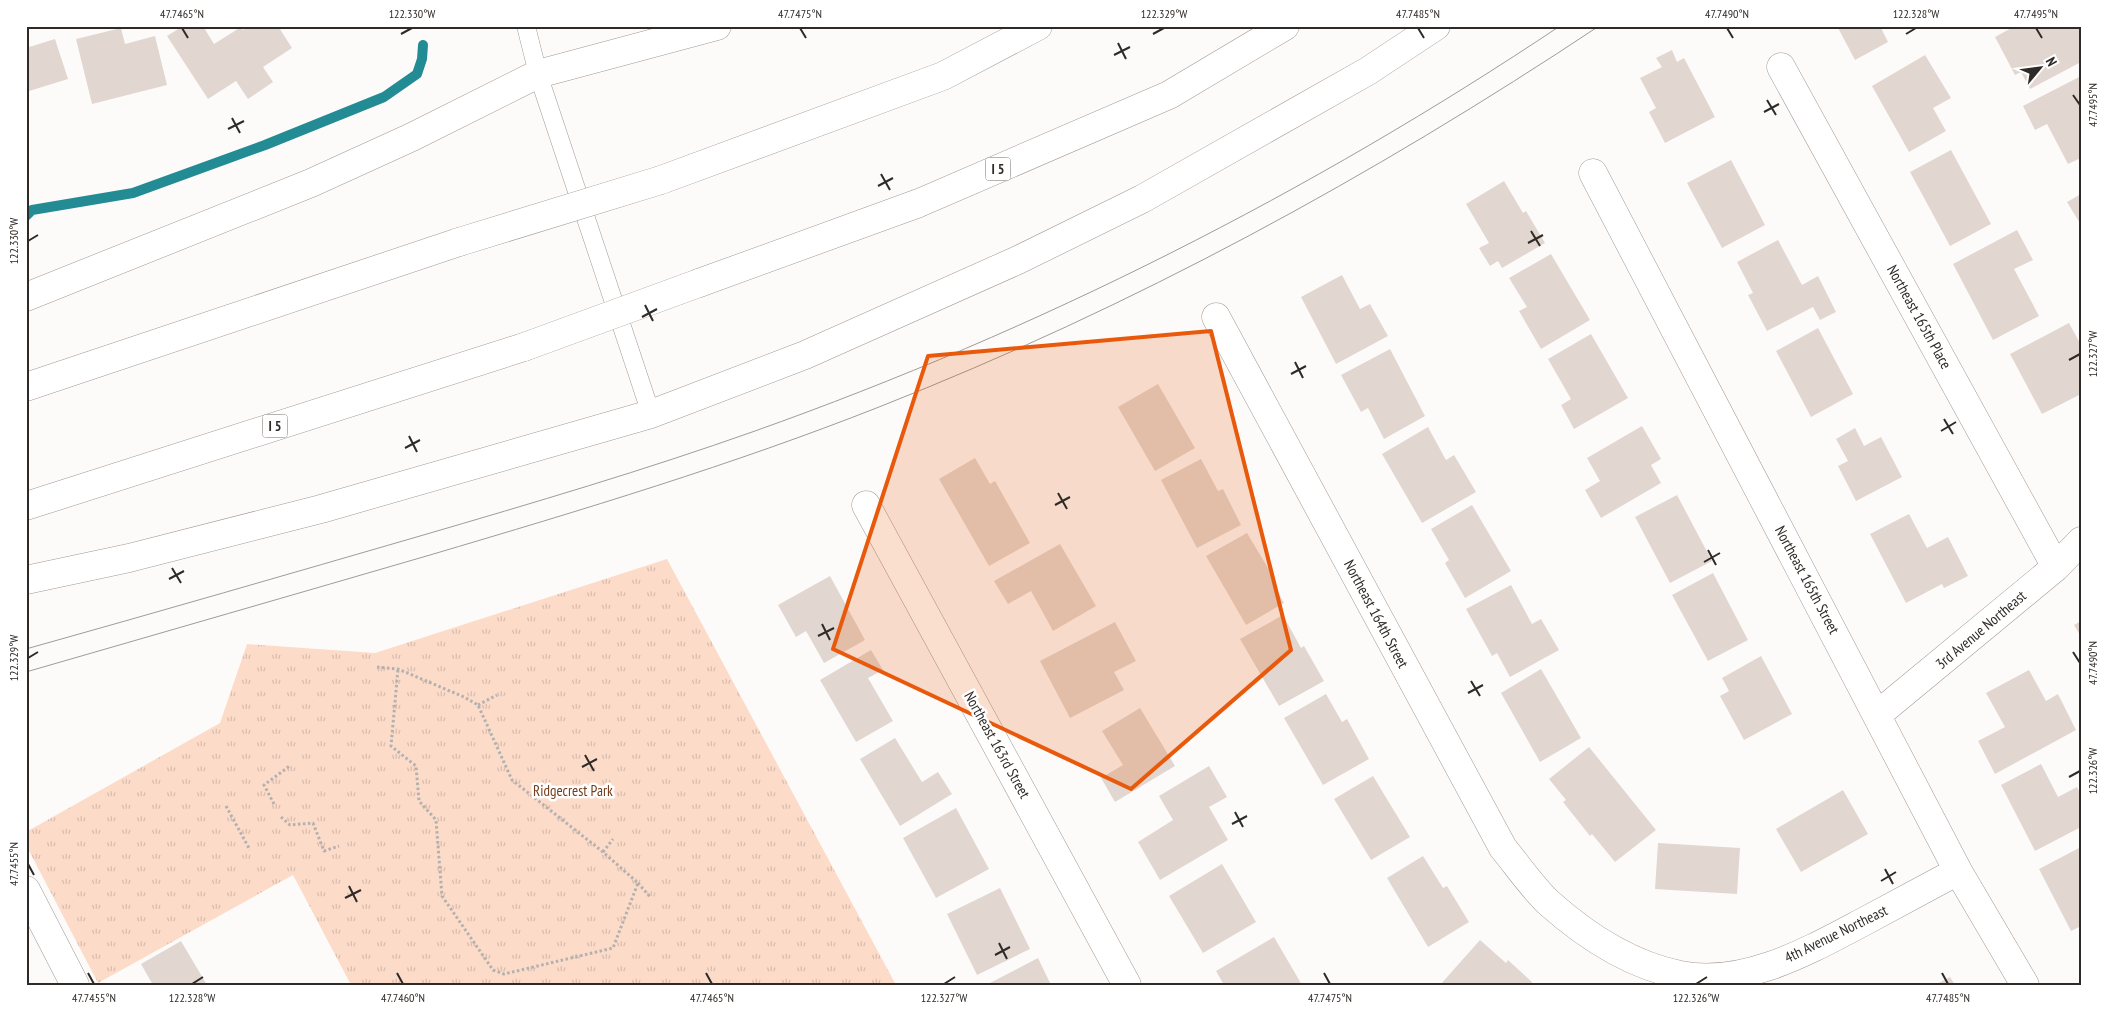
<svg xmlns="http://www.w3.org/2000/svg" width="2107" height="1011" font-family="'PT Sans Narrow',sans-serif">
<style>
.park{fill:url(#park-tufts)}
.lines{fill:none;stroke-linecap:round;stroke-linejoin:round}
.stream{stroke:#238b94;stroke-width:10}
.building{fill:#e2d6d0}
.service-casing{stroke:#a49993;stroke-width:19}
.minor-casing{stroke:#a49993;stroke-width:29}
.motorway-casing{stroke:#a49993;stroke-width:29}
.path{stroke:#b3b1af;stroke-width:3;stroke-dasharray:2.5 2.5;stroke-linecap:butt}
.service{stroke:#fff;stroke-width:18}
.minor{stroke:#fff;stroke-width:28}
.motorway{stroke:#fff;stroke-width:28}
.tram{stroke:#9e9b99;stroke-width:1}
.motorway-bridge-casing{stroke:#a49993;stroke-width:29;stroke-linecap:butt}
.motorway-bridge{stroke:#fff;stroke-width:28}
.marked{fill:#e8590c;fill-opacity:0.2;stroke:#e8590c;stroke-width:4;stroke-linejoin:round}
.ticks{fill:none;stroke:#2e2a27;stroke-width:2}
.labels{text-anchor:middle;stroke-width:5;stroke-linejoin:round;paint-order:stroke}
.shield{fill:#fff;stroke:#6d6a68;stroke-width:1}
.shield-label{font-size:14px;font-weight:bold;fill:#2e2a27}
.street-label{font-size:15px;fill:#2e2a27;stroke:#fff}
.park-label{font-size:15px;fill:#733d1c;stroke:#fff}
.neatline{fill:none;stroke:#2e2a27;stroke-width:2}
.ticks-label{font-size:12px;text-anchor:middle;fill:#2e2a27}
</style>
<defs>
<pattern id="park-tufts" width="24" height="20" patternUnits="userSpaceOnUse" patternTransform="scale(1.25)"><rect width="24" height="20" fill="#fddbc9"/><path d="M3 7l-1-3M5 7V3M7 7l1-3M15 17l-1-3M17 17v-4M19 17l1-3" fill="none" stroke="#d9bcad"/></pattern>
</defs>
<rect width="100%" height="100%" fill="#fdfbfa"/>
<path class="park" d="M667 559 896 985H351L293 875 98 983 26 845V832L220 723 247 644 375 653Z"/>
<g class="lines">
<path class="stream" d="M26 216 32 210 133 193 265 145 384 97 417 74 422 59 423 45"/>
</g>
<path class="building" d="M183 26H203L214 44 241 27 243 30 249 26H278L292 48 263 67 273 82 248 99 236 81 208 99 167 36Z
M1837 26H1880L1888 42 1855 60Z
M2015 26H2081V62L2030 89 2021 72 2015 75 1995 37Z
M121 28 125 44 155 36 167 85 92 104 76 39Z
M55 39 68 79 26 92V48Z
M1672 50 1677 62 1684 58 1715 117 1665 143 1649 112 1656 108 1640 78 1662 67 1656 58Z
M1925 55 1951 98 1933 108 1946 131 1909 152 1872 86Z
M2081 76V158L2068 164 2047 124 2035 130 2023 106Z
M1951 150 1991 224 1950 246 1910 172Z
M1731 160 1765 225 1722 248 1687 183Z
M1504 181 1523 213 1526 211 1545 243 1502 268 1498 261 1490 266 1479 248 1489 243 1466 204Z
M2081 194V225L2067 202Z
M2017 230 2033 260 2014 269 2039 316 1993 340 1953 264Z
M1778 240 1802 285 1818 276 1836 312 1820 320 1813 307 1767 331 1748 295 1753 293 1737 262Z
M1551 254 1590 320 1541 349 1519 311 1527 307 1509 278Z
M1342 275 1360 309 1370 304 1388 336 1336 364 1301 297Z
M2069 323 2081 345V394L2042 414 2010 354Z
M1818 328 1853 394 1811 417 1776 351Z
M1591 334 1628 398 1574 429 1561 405 1571 399 1548 359Z
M1390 349 1425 416 1384 439 1368 408 1361 412 1341 375Z
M1158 384 1195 448 1155 471 1118 407Z
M1642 426 1661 459 1651 465 1661 483 1601 518 1585 490 1600 481 1587 458Z
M1428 427 1446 460 1454 455 1476 492 1422 523 1382 454Z
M1855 428 1864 446 1881 437 1902 477 1856 501 1838 466 1848 461 1836 439Z
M975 458 990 484 995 481 1030 543 989 566 939 479Z
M1201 459 1218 491 1223 489 1241 525 1197 548 1161 480Z
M1677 495 1712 561 1670 583 1635 517Z
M1472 505 1511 571 1465 598 1445 563 1449 560 1431 529Z
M1909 514 1927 548 1948 537 1968 576 1944 588 1942 584 1906 603 1870 534Z
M1247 533 1274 578 1271 579 1284 603 1246 625 1206 556Z
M1060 544 1096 606 1053 631 1031 591 1008 604 994 581Z
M1713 573 1748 640 1708 661 1672 595Z
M830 576 865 640 824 663 806 631 796 637 778 605Z
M1511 585 1532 624 1541 619 1559 650 1510 677 1497 653 1492 656 1466 609Z
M1283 615 1301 648 1304 646 1324 681 1279 706 1240 639Z
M2081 621V637L2074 625Z
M1115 622 1136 661 1114 672 1124 690 1070 718 1040 661Z
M871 650 883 670 868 678 893 721 856 742 820 680Z
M1761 656 1792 714 1744 740 1720 696 1729 691 1722 678Z
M1541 669 1581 738 1540 762 1501 693Z
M2029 670 2046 701 2058 694 2076 730 1995 774 1978 741 2005 727 1986 693Z
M1326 694 1342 722 1347 719 1369 759 1323 785 1284 718Z
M1140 708 1175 766 1115 802 1101 778 1123 765 1102 731Z
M895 738 922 782 938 772 952 794 900 826 860 759Z
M1589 747 1656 830 1615 862 1592 834 1590 836 1563 802 1566 800 1549 779Z
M2041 764 2058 797 2077 787 2081 795V827L2035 851 2001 785Z
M1209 766 1227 797 1209 807 1228 840 1160 880 1138 842 1173 820 1159 796Z
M1373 776 1410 837 1371 860 1334 799Z
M1843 790 1868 834 1801 872 1776 829Z
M956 808 989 869 936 898 903 838Z
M1658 843 1740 848 1737 894 1655 889Z
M2079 848 2081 926 2071 931 2039 869Z
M1423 856 1443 888 1447 886 1469 922 1428 947 1387 878Z
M1222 864 1256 922 1203 953 1169 896Z
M1000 888 1030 949 977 975 947 914Z
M1274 937 1302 985H1224L1216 971Z
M1480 940 1506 963 1508 960 1532 982 1530 985H1440Z
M181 941 207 985H153L141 964Z
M1038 958 1051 985H986Z
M1950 977 1955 985H1935Z"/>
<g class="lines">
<defs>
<path id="service" d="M526 26 538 74 651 414"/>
<path id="minor" d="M1781 67 2056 567
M1593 173 1958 871 2025 985
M1216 317 1503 848C1518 866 1532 887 1549 903 1586 936 1631 965 1680 975 1744 988 1810 950 1865 921 1896 904 1927 888 1958 871
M866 505 1127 985
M1877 715 2056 567 2081 541
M26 890 75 985"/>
<path id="motorway" d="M661 180 943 76 1038 26
M699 283 919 203 1169 95 1285 26
M26 297 311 183 412 137 538 74 717 26
M26 387 459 242
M26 506 524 347
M26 580 129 558 321 509 651 414 805 355 1018 260 1142 199 1368 71 1436 26"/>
</defs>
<use href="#service" class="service-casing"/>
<use href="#minor" class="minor-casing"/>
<use href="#motorway" class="motorway-casing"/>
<path class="path" d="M377 667 398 669 464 697 478 705 512 780 603 852 638 883 613 948 504 974 493 970 442 896 436 820 419 801 416 766 391 746 398 669
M478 705 497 695
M274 804 264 785 291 765
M226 806 250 850
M281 817 290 825 313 823 324 851 339 846
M603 852 613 839
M638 883 651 898"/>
<use href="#service" class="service"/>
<use href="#minor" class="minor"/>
<use href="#motorway" class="motorway"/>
<path class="tram" d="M26 649C158 612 289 574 420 536 533 503 645 470 755 431 1039 330 1310 193 1560 26
M26 672C161 633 296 594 430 555 582 510 732 465 879 407 1133 307 1372 177 1599 26"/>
<defs>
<path id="motorway-bridge" d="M459 242 661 180
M524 347 699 283"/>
</defs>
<use href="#motorway-bridge" class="motorway-bridge-casing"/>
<use href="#motorway-bridge" class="motorway-bridge"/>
</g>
<path class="marked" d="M1211 331 1291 650 1131 789 833 649 928 356Z"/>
<path class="ticks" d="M182 28 188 38M800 28 806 38M1418 28 1424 38M1727 28 1733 38M2036 28 2042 38M401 34 412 28M1153 34 1164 28M1906 34 1916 28M1118 43 1126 59M1114 55 1130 47M2073 95 2080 105M1767 100 1776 115M1764 112 1779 104M232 118 240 133M228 129 244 121M881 174 890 190M878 186 893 178M1531 231 1540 246M28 241 38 235M1528 243 1543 235M645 305 653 321M642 317 657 309M2069 360 2080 354M1295 362 1303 378M1291 374 1306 366M1944 419 1953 434M1941 431 1956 422M409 436 417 452M405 448 420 440M1058 493 1067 509M1055 505 1070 497M1708 550 1716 565M1704 562 1720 553M172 568 181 583M169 579 184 571M822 624 830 640M818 636 834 628M2073 652 2080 663M28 658 38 652M1471 681 1480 696M1468 693 1483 685M585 755 594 771M582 767 597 759M2069 777 2080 771M1235 812 1243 827M1232 824 1247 816M28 864 34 875M1885 869 1893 884M1881 881 1896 872M349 886 357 902M345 898 361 890M999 943 1007 959M995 955 1010 947M88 973 94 984M397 973 403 984M706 973 712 984M1324 973 1330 984M1942 973 1948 984M192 984 203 977M944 984 955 977M1696 984 1707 977"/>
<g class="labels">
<g class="shield">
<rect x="985.5" y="157.5" width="25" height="23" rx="4"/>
<rect x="262.5" y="414.5" width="25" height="23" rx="4"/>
</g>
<g class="shield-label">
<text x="998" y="174">I 5</text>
<text x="275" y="431">I 5</text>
</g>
<g class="street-label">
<text transform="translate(1919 317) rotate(61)" y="5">Northeast 165th Place</text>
<text transform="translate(1807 580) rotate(62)" y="5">Northeast 165th Street</text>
<text transform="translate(1376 614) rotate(62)" y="5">Northeast 164th Street</text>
<text transform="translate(1981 630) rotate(-40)" y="5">3rd Avenue Northeast</text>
<text transform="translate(997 745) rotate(61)" y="5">Northeast 163rd Street</text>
<text transform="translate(1836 934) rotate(-26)" y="5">4th Avenue Northeast</text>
</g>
<g class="park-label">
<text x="573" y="796">Ridgecrest Park</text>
</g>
</g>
<rect width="2107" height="1011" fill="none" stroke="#ffffff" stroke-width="55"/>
<g transform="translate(2040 68) rotate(61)" stroke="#ffffff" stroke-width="4" paint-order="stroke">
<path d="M0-4L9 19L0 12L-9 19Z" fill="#2e2a27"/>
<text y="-8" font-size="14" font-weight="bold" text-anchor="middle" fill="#2e2a27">N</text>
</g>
<rect x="28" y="28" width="2052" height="956" class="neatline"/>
<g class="ticks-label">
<text x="182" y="18">47.7465°N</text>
<text x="412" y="18">122.330°W</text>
<text x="800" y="18">47.7475°N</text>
<text x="1164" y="18">122.329°W</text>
<text x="1418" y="18">47.7485°N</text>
<text x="1727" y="18">47.7490°N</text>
<text x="1916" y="18">122.328°W</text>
<text x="2036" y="18">47.7495°N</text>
<text transform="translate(2093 105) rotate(-90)" y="4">47.7495°N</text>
<text transform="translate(14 241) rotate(-90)" y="4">122.330°W</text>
<text transform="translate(2093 354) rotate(-90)" y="4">122.327°W</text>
<text transform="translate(14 658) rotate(-90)" y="4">122.329°W</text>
<text transform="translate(2093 663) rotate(-90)" y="4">47.7490°N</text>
<text transform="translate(2093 771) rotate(-90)" y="4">122.326°W</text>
<text transform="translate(14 864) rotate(-90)" y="4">47.7455°N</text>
<text x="94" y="1002">47.7455°N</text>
<text x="192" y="1002">122.328°W</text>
<text x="403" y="1002">47.7460°N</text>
<text x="712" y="1002">47.7465°N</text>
<text x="944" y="1002">122.327°W</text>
<text x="1330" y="1002">47.7475°N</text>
<text x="1696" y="1002">122.326°W</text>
<text x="1948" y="1002">47.7485°N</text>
</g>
</svg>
